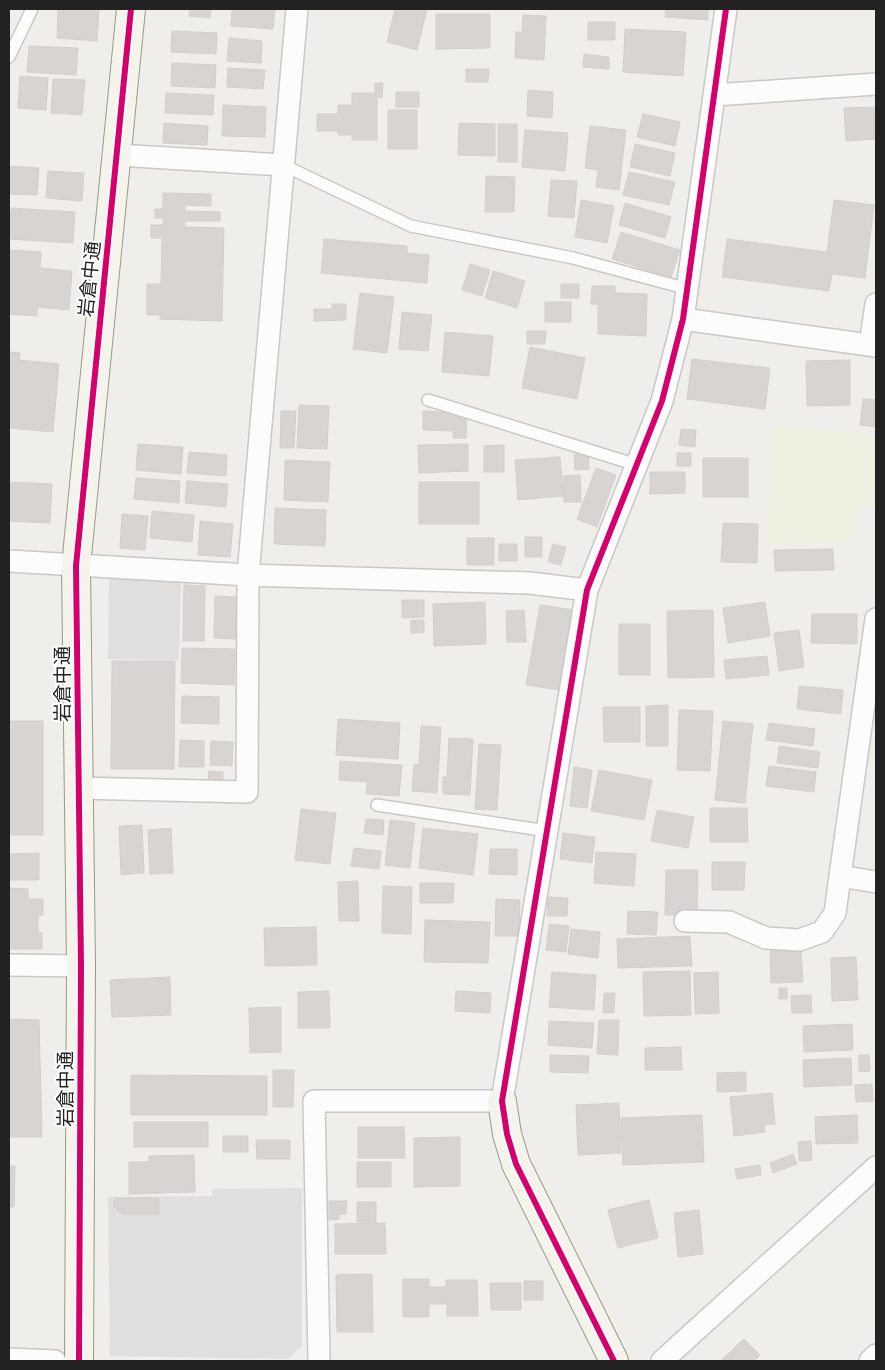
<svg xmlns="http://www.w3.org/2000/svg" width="885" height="1370" font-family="'Exo 2','Noto Sans JP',sans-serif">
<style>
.farmland{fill:#efefdf}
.parking{fill:#e0dfde}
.building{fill:#d7d4d2;stroke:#d3d0cc}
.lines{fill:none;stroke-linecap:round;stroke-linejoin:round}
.lane-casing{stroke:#c9c8c7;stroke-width:14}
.street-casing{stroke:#c9c8c7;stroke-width:24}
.secondary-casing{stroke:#999a82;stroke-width:30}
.lane{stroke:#fdfcfc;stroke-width:11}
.street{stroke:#fdfcfc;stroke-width:21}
.secondary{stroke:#f4f4ed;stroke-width:28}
.cycleway-casing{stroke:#fff;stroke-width:9}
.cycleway{stroke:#d6006c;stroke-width:6}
.labels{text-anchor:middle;stroke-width:4;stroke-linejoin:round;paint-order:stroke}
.street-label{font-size:19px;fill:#222;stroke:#fff}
</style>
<rect width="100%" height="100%" fill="#f0eeeb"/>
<path class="farmland" d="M774 428 853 432 876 436V506L858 505 852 542 766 544Z"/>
<path class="parking" d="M109 577 181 581 179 660 108 659Z
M302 1188V1346L288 1359 110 1356 108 1197 213 1196 212 1189Z"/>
<path class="building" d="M58 9H99L97 41 57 38Z
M190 9H211L210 18 189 16Z
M232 9H275L273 29 231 26Z
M395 9H427L417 50 387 42Z
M666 9H708V20L665 17Z
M436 14H490V48L436 49Z
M523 15 546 16 544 60 515 58 516 32H522Z
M588 22H615V40H588Z
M625 29 686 32 683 76 623 72Z
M172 31 217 33 216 54 171 52Z
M229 38 262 41 261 63 227 61Z
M29 46 78 48 76 75 27 72Z
M584 54 609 57V69L583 67Z
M172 63 216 65 215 88 171 86Z
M228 68 265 70 263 89 227 87Z
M466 69H489L488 82H466Z
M20 76 48 78 46 110 18 108Z
M53 79 85 80 82 115 51 113Z
M375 83H383L382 98 377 97V140H352V135H338V131H317V114H338V105H352V93H375Z
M528 90 553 92 552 118 527 116Z
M396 92H419V107H396Z
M166 93 214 95 213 115 165 113Z
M223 105 266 107 265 137 222 136Z
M876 107V139L846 141 844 108Z
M388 110H417V149H388Z
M643 114 680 122 675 146 637 137Z
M164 123 208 126 207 145 163 143Z
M459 123 495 124V156L458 155Z
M498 124H517V162H498Z
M590 126 626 130 619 190 596 187 598 170 585 168Z
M525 130 568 133 565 171 522 167Z
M635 144 675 153 670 176 630 167Z
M9 166 39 168 37 195 9 194Z
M48 171 84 173 82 201 46 198Z
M629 172 675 182 669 205 623 195Z
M486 176 515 177 514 212H485Z
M551 180 577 181 574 218 548 216Z
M163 193 211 194V206L185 205V211L220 212V221H185V227L224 228 222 321 160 319V315H147V284H161L162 238H151V225H163V218H155V209H163Z
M581 200 614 206 607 243 575 237Z
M834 200 874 205 865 278 832 274 829 291 722 277 727 239 827 252Z
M625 203 671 217 665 238 619 225Z
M11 208 75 212 73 243 9 239Z
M621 232 680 250 671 277 612 259Z
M324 239 407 246V253L429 255 427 283 321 273Z
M9 250 41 252 40 268 72 271 69 310 38 307 37 316 9 314Z
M470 264 490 270 482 296 462 290Z
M493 271 525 281 517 308 485 298Z
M561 284H579V298H561Z
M592 286H615V293L647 294 646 336 598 334V304H591Z
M360 293 394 297 387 353 353 349Z
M545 302H571V322H545Z
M332 304H346V320L314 321V309H332Z
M402 312 432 315 428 351 399 349Z
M527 331H546L545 344H527Z
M445 332 493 336 489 376 442 372Z
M530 347 585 358 577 399 522 388Z
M9 352 20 353 19 360 59 364 53 432 9 428Z
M692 359 770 368 765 409 687 399Z
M850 360V405L807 406 806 361Z
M863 399 876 400V427L860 425Z
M299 405 329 406 327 449 297 448Z
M281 411H296L294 448H280Z
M423 411 457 413V417H467L466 438H453V431L423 430Z
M681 429 696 430 695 447 679 445Z
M138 444 183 447 181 474 136 470Z
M468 444V471L419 473 418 445Z
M504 445V472H484V446Z
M189 452 227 455 226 476 187 473Z
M677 453H691V466H677Z
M574 454H588L589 469 575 470Z
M560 457 563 496 518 500 515 460Z
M703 458H748V497H703Z
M285 460 330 462 328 502 284 500Z
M596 468 616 475 597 527 577 519Z
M650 472H685V493L650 494Z
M580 475 581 502H564L563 476Z
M136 478 180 481 179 503 134 499Z
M187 481 228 484 226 507 185 503Z
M9 482 52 484 50 523 9 521Z
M419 482H479V524H419Z
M275 508 326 510 325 546 274 544Z
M152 511 194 515 192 542 150 538Z
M122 514 148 516 145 550 120 548Z
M200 521 233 524 230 557 198 555Z
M723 523 758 524 757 563 721 562Z
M525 537H542V557H525Z
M467 538H494V565H467Z
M499 544H517V561H499Z
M553 544 566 547 561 565 548 562Z
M833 549 834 570 775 571 774 550Z
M184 585 205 586 204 641H183Z
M215 596 238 597 236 639 214 638Z
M402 600H424V617L402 618Z
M485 602 486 644 434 646 433 604Z
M765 602 770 636 728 643 723 608Z
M540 605 574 610 560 690 526 685Z
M524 610 526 642H507L506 611Z
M713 610 714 677 668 678 667 611Z
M812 614H857V644L811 643Z
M411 620H424V632L411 633Z
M619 624H650V675H619Z
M799 630 804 667 779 671 774 633Z
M182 648 235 649 234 685 181 683Z
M767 656 769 675 726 679 724 660Z
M112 661H175L174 769H111Z
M799 686 843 690 841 714 797 709Z
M182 696 219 697V724L181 723Z
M668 705V746H646V706Z
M603 707H640V742H604Z
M679 710 713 711 710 771 677 770Z
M338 719 400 723 398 759 336 755Z
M9 721H43V835H9Z
M723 721 753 724 745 803 715 800Z
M769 723 815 729 813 746 766 740Z
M421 726 441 727 437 793 412 791 414 764 419 765Z
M449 738 473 739 470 795 443 794V777H447Z
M180 740 204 741V767H179Z
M211 741 233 742 232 766 210 765Z
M479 744 501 745 497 810 475 809Z
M779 746 820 752 818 768 777 763Z
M340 761 402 765 399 796 366 794 367 782 339 780Z
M769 766 816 772 814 792 766 786Z
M574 767 592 770 587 808 570 806Z
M599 770 652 780 644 820 591 811Z
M209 771 223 772V783L208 782Z
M710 808H747L748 842H710Z
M301 809 336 813 330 864 295 860Z
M657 810 694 817 688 848 651 841Z
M366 819 384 820 383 835 364 833Z
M390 820 415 823 410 868 385 865Z
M142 825 144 873 121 875 119 826Z
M171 828 173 873 150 874 148 830Z
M423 828 478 834 473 875 419 868Z
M563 833 595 837 592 863 560 859Z
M354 848 381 851 379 869 351 866Z
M490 849H517V875L489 874Z
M596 852 636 854 634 886 594 883Z
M39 853V880H9V854Z
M712 862H745L744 890H712Z
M666 870H698L697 915H665Z
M358 881 359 921H339L338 882Z
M420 883H454L453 903H420Z
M383 886 412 887 411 934 382 933Z
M9 888 28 889V899H43V915H38V933H42V949H9Z
M548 897 568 898 567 916H547Z
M496 899 520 900 519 936H495Z
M628 911 658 912 656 935 627 934Z
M425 920 490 922 488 963 424 962Z
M549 924 569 926 566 952 546 950Z
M316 927 317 965 265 966 264 928Z
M571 929 600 932 598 958 568 954Z
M690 936 692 966 618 968 617 939Z
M801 950 803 982 771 983 770 951Z
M856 957 858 1000 832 1001 831 958Z
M690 971 691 1015 644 1016 643 972Z
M552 972 596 975 594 1010 549 1007Z
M718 972 719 1013 695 1014 694 973Z
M170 977 171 1015 112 1017 110 980Z
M779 988H787V999H779Z
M329 991 330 1028H298V992Z
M456 991 491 993 490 1013 455 1011Z
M604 993H615L614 1013H603Z
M811 995 812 1013H792L791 996Z
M281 1007V1052L250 1053 249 1008Z
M9 1019 39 1020 42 1137H9Z
M599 1020H619L618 1055 597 1054Z
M549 1021 594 1023 592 1048 548 1045Z
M852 1024 853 1050 804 1052 803 1026Z
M681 1047 682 1070H645V1048Z
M550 1055 589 1056 588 1073 550 1072Z
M859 1055H869L870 1071 859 1072Z
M851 1058 852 1085 804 1087 803 1060Z
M273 1070H294L293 1107H273Z
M746 1072V1091L717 1092V1073Z
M131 1075 267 1076V1115H131Z
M872 1084 873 1101 856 1102 855 1085Z
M772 1093 775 1124 764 1125 765 1132 734 1136 730 1097Z
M619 1103 621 1153 578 1155 576 1105Z
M702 1115 704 1162 623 1165 621 1118Z
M857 1115 858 1143 816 1144 815 1117Z
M134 1122H208V1147H134Z
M358 1127H404L405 1158H358Z
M223 1136H248V1152H223Z
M460 1137V1186L414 1187V1138Z
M256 1140H290V1159H257Z
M811 1141 812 1160 799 1161 798 1142Z
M793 1154 797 1164 773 1173 770 1163Z
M194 1155 195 1192 129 1194V1162H149V1156Z
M357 1162H391V1187H357Z
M760 1165 761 1175 737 1179 735 1169Z
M9 1166H15L14 1207H9Z
M114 1198H159V1214H122L114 1207Z
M649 1200 658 1238 618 1248 608 1210Z
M329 1201H347L346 1214H339V1219L329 1220Z
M357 1202H376V1222H357Z
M699 1210 703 1254 678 1257 674 1213Z
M385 1223 386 1254H335V1224Z
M372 1274 373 1332H337L336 1275Z
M403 1279H429V1287H446V1280H477L478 1316H447V1304H429V1317H403Z
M524 1281H543V1300H524Z
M490 1283H521V1310H491Z
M744 1339 760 1355 754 1361H720Z"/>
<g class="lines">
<defs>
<path id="lane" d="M9 57 32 9
M283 165 411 226 573 258 688 289
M428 400 637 465
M377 805 547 831"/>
<path id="street" d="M714 95 876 84
M117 155 283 165
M683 319 876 346
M870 345 876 304
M9 561 248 575 530 583 587 590
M876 619 840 876 876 882
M77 788 247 792 248 575 297 9
M685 921 729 922 766 938 799 940 822 932 835 913 840 876
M9 965 81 966
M9 1359 55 1361
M319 1361 314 1101H502L587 590 662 401 683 319 726 9
M662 1361 876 1167
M870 1361 876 1355"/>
<path id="secondary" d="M502 1101 507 1134 516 1164 614 1361
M79 1361 81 966 76 566 131 9"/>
</defs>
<use href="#lane" class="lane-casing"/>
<use href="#street" class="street-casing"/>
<use href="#secondary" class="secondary-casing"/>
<use href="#lane" class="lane"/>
<use href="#street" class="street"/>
<use href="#secondary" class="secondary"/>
<defs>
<path id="cycleway" d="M79 1361 81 966 76 566 131 9
M614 1361 516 1164 507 1134 502 1101 587 590 662 401 683 319 726 9"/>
</defs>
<use href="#cycleway" class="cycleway-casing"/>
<use href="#cycleway" class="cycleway"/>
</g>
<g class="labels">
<g class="street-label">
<text transform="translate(89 279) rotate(-84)" y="7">岩倉中通</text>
<text transform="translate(62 684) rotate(-90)" y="7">岩倉中通</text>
<text transform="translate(65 1089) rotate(-90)" y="7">岩倉中通</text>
</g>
</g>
<rect width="885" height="1370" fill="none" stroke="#222222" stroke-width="20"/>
</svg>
